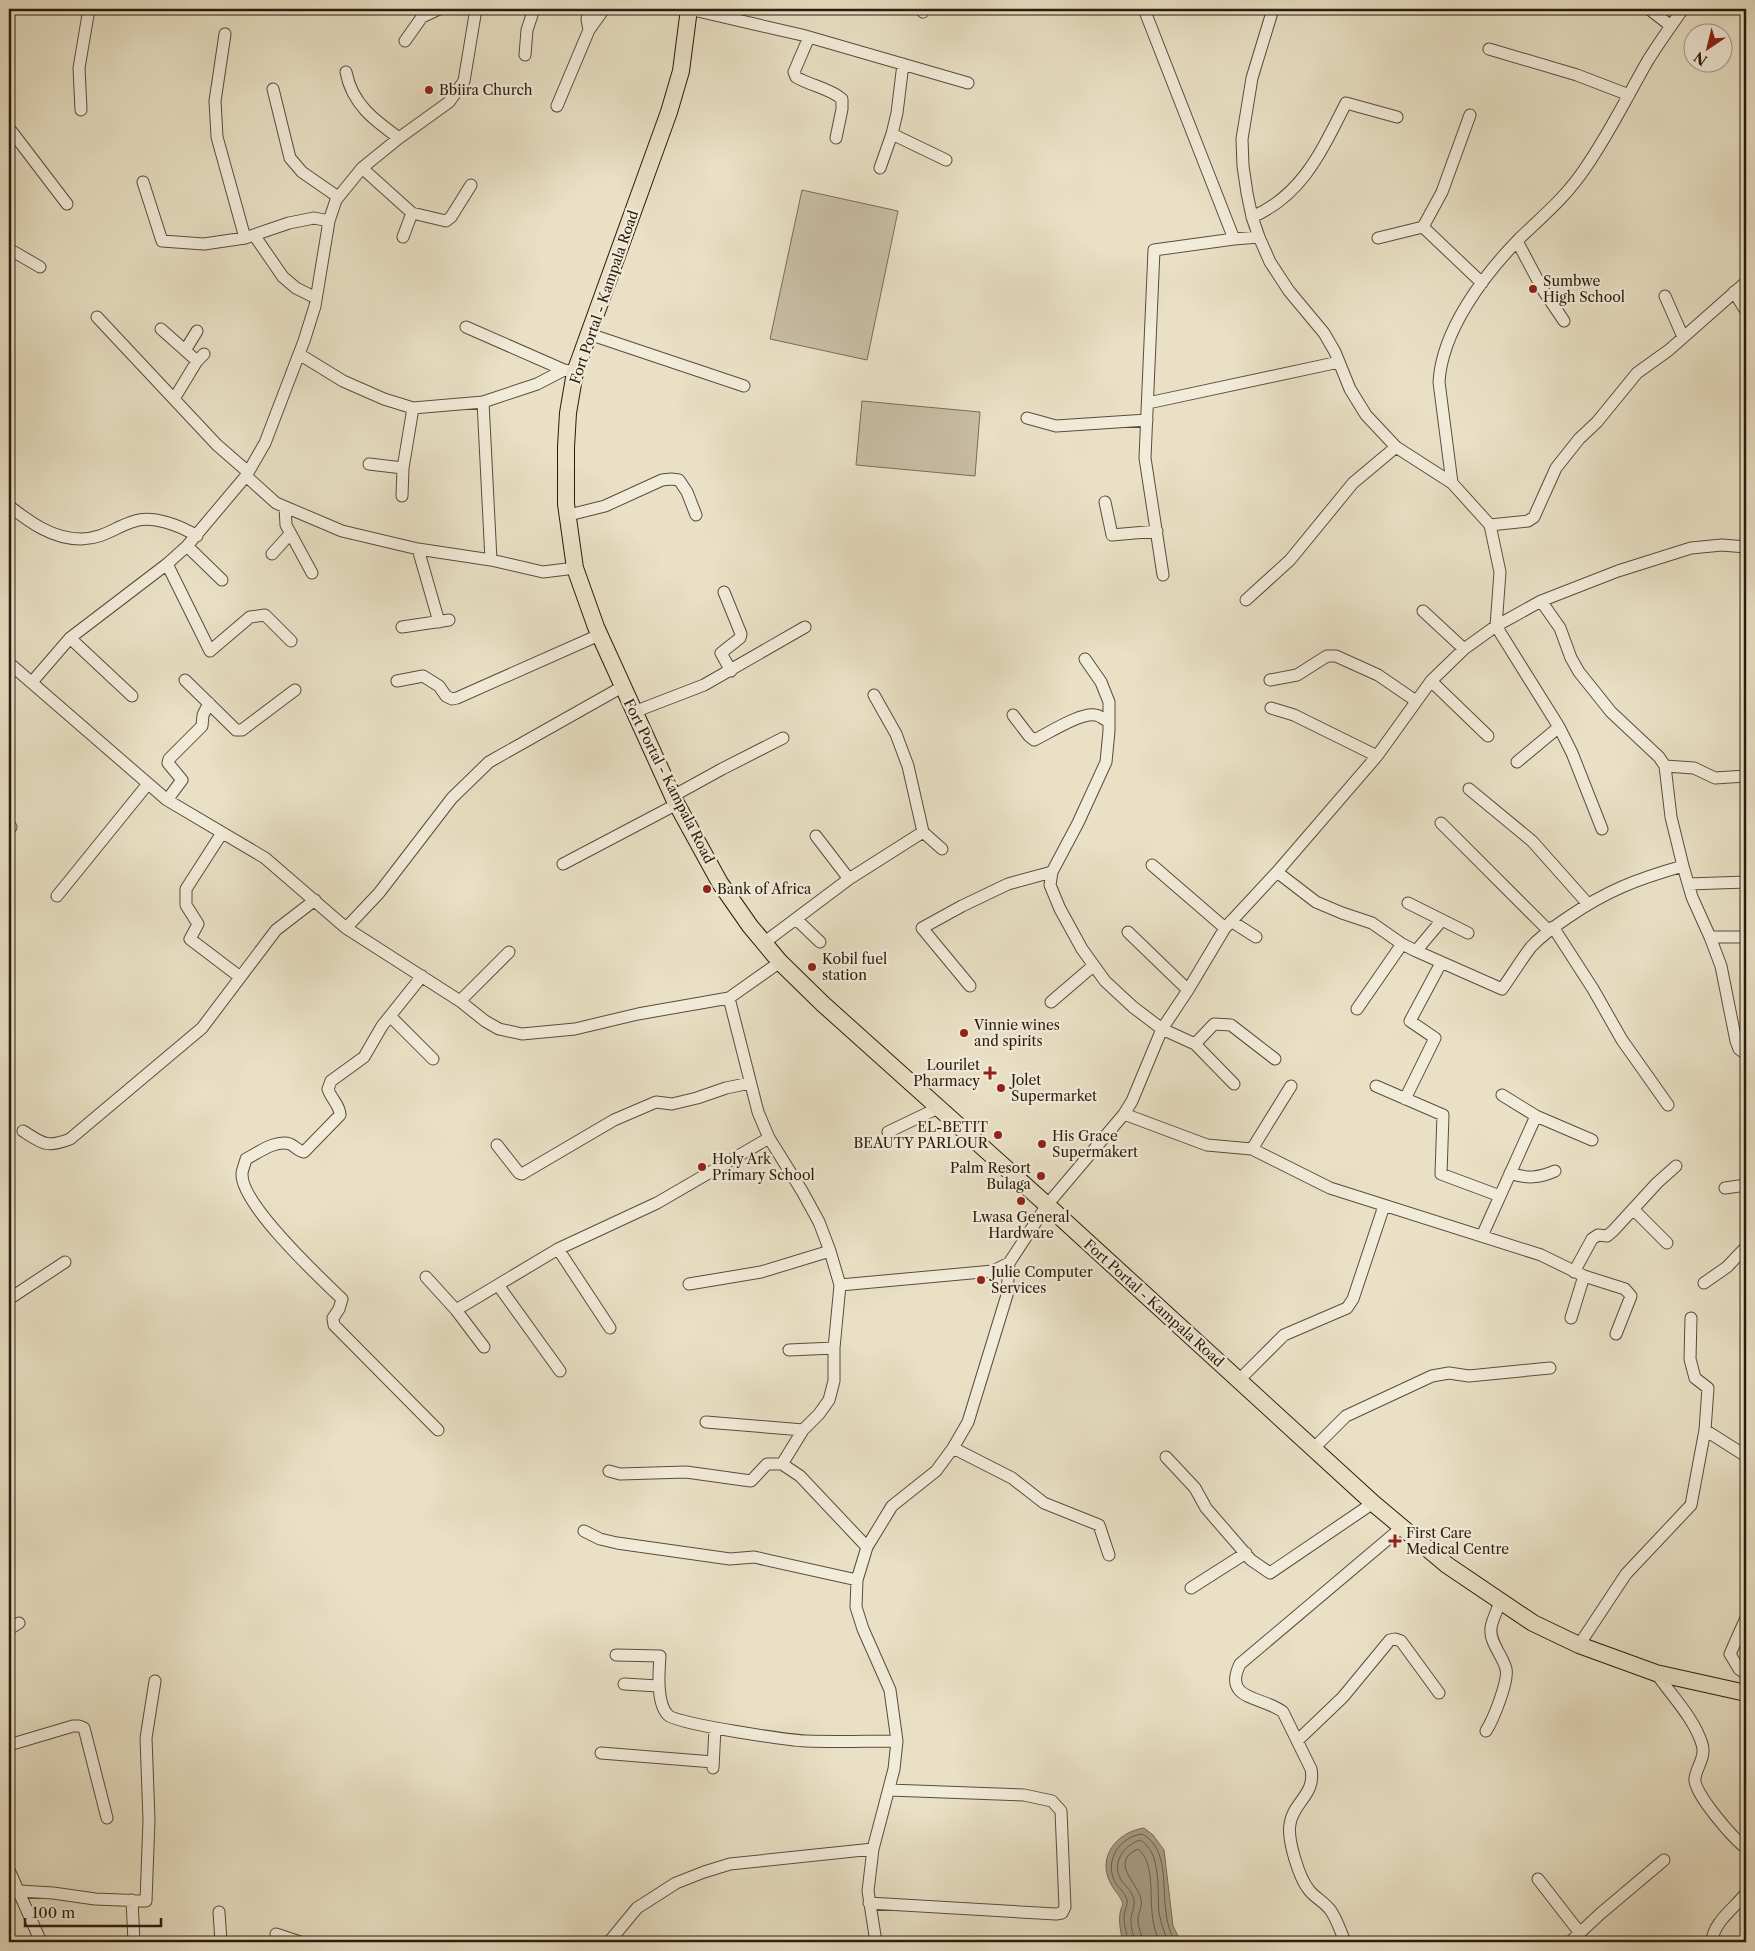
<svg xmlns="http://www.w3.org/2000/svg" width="1755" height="1951" font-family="'Libre Caslon Text',serif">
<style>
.green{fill:#c9bea6;stroke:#7a6c5a}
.water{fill:#a89d87;stroke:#766957}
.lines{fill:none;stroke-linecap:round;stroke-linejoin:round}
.shore{stroke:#6a5c4a;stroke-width:1}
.street-casing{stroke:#5a4c3c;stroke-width:13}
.primary-casing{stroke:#2b1a0e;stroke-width:18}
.street{stroke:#f1ebd9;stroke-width:11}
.primary{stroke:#e9e0c5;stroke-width:16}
.poi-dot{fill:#8f2418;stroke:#f1ebd9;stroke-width:2}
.labels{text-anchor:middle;stroke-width:4.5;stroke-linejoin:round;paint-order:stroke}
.poi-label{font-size:14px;fill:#2b1a0e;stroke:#f1ebd9;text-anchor:start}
.street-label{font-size:14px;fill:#2b1a0e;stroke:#f1ebd9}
</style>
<rect width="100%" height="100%" fill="#e9e0c5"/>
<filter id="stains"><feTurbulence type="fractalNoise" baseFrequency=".004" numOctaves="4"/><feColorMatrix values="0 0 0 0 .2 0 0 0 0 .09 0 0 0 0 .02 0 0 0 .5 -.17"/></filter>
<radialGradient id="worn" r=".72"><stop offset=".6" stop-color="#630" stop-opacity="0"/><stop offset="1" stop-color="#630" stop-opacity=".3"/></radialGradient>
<path class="green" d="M802 190 898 211 867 360 770 339Z
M862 401 980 412 975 476 856 465Z"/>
<path class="water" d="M1144 1828 1153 1835 1164 1850 1173 1926 1181 1942H1123C1120 1929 1117 1916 1123 1904 1120 1895 1115 1892 1111 1884 1096 1857 1117 1832 1144 1828Z"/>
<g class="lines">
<path class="shore" d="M1128 1942C1127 1932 1122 1921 1125 1911 1126 1906 1128 1905 1127 1900 1125 1892 1118 1888 1114 1880 1105 1859 1120 1837 1142 1834 1169 1848 1162 1887 1166 1912 1167 1923 1170 1932 1175 1942
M1134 1942C1134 1936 1131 1929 1131 1923 1130 1915 1135 1908 1134 1900 1132 1891 1126 1887 1121 1880 1111 1863 1124 1845 1140 1840 1162 1852 1157 1891 1159 1913 1161 1923 1164 1932 1168 1942
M1142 1942C1142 1935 1139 1929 1138 1922 1137 1914 1143 1907 1141 1899 1137 1882 1109 1862 1138 1849 1154 1861 1150 1894 1152 1912 1153 1923 1155 1933 1160 1942"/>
<defs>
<path id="street" d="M689 9 802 35 968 83
M1144 9 1234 239
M1273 9 1252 78 1242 139 1243 166 1247 193 1252 217 1259 237 1270 262 1289 291 1324 333 1335 352 1350 389 1366 415 1396 447 1452 483 1490 525 1500 572 1496 626 1559 727 1572 753 1602 829
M1649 9 1671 26
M923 12 924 9
M589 30 587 19 589 9
M225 34 215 101 217 137 245 238
M809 37 794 72 796 77C811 86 829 88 842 99V109L836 138
M405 41 422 17 439 9
M1489 49 1577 75 1629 95
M525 55 527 30 534 9
M346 72C352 104 374 120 399 138
M273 89 290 158 302 172 338 197
M557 106 589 30 604 9
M81 110 79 68 89 9
M1470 115 1442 192 1423 227 1482 283
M9 128 67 204
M892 134 946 160
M362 168 412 213 446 221 451 217 471 185
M880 168 892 134 897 113 903 64
M143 182 162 241 204 244 245 238 289 223 314 218 329 221
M1252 217C1303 195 1322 150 1346 103L1397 117
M254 235 283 277 296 288 316 298
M403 237 412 213
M1378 238 1423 227
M1517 241 1543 290 1564 321
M9 249 40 267
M1734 292 1746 311
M1665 296 1683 337
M97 317 217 445 248 472
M466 327 564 370
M161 329 197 361
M589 334 744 386
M186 349 197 331
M299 354 343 381 384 399 413 408 483 402 537 384 564 370 575 372
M174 399 197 361 204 354
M483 402 491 560
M1148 403 1339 362
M1027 418 1056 426 1147 420
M369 464 403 468
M246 476 276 503 342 531 418 549 491 560 543 572 575 568
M1452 483 1439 382C1442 330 1484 275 1519 239 1544 215 1566 197 1586 167 1609 134 1627 97 1647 62 1658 44 1671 26 1683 9
M402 496 403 468 413 408
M1105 502 1112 535 1157 531
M9 506C30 522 52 539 81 539 106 538 114 527 135 521 153 515 181 526 197 536
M285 507 286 525 312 573
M569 515 605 506 662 480 671 479 679 480 687 492 696 515
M1490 525 1528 521 1534 517 1556 468 1579 439 1597 422 1637 373 1669 350 1746 282
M187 546 222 580
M418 549 439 622
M272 554 290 534
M167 564 210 651 250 617 265 615 291 641
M1163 575 1145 458 1154 250 1234 239 1259 237
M724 592 741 634 740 638 721 653 731 671
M1246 600 1290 560 1353 483 1396 447
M1541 601 1560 628 1571 658 1579 672 1611 712 1659 757 1665 766 1671 817 1683 866 1692 897 1710 937 1721 966 1736 1041 1739 1049 1746 1054
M1423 611 1464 649
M402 627 449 620
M70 638 132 696
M1085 659 1101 682 1109 702V731L1106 762 1078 823 1052 872 1050 885 1060 909 1082 949 1105 981 1133 1007 1162 1029 1195 1044 1234 1084
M9 663 167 800 265 858 346 928 460 1001 485 1021 499 1029 522 1034 575 1029 638 1014 729 998
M185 680 236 730H242L295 690
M1270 680 1297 675 1327 656H1336L1378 675 1416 701
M397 681 423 676 439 686 446 696 452 699 457 698 599 635
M1431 681 1488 736
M32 682 70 638 167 564 187 546 246 476 265 443 304 341 315 306 329 221 336 200 362 168 399 138 449 102 464 81 476 9
M874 695 896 734 908 766 923 832 942 849
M1271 708 1294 715 1377 756
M634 712 704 685 805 627
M1013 715 1029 736 1034 740C1049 733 1079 713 1095 715 1099 715 1105 720 1109 722
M1517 762 1559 727
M1665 766 1694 768 1715 778 1746 776
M1469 789 1532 841 1588 904
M673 796 722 769 783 738
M167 800 182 780 168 763 169 759 202 726 203 715 209 703
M1441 823 1549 931
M9 826 11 827
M222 833 186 889V905L198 924 190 939 240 977
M816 836 849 879
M563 864 677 804
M1152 865 1225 928
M1277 872 1316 902 1342 913 1372 923 1402 944 1416 951 1502 989C1512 975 1521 960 1531 947 1541 936 1555 926 1567 918 1606 891 1637 879 1683 866
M1688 884 1746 882
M57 896 147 785
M1408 903 1468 933
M796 919 820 942
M1231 921 1256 937
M1553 927 1593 989 1622 1040 1668 1105
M346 928 379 893 452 798 489 762 622 687
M1128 932 1188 990
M1710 937H1746
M765 942 849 879 923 832
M1416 951 1442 920
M780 962 729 998 758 1112 769 1138 802 1191 819 1222 830 1251 840 1285 834 1348V1381L829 1400 819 1414 803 1430 782 1464
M422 976 382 1026 364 1057 331 1081 328 1089C331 1099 340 1105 340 1115L304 1152C298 1151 295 1146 290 1144 276 1139 258 1153 246 1159 245 1164 242 1170 242 1174 241 1204 319 1277 342 1299L339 1309 333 1318 334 1325 438 1430
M970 986 922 928 962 906 1008 884 1052 872
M460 1001 509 952
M1051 1002 1093 966
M1357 1009 1402 944
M390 1016 433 1059
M1195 1044 1214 1024 1231 1025 1275 1059
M1376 1086 1443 1115 1441 1174 1500 1196
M1502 1095 1536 1116 1592 1140
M1405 1099 1435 1038 1410 1021 1441 963
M1124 1114 1207 1145 1252 1149 1330 1188 1541 1255 1584 1276 1625 1289 1631 1296 1616 1334
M23 1131C43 1144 47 1148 70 1139L202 1028 276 930 315 900
M888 1132 938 1108
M497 1145 519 1173 522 1174 614 1120 656 1102 672 1104 697 1098 726 1088 750 1083
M1252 1149 1291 1086
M1510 1173C1527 1179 1539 1178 1555 1171
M1725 1188 1746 1185
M1633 1209 1667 1243
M1482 1236 1536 1116
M558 1249 610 1328
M1574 1272 1592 1239 1598 1235 1607 1236 1613 1231 1657 1183 1676 1166
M426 1277 456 1310 484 1347
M1704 1283 1727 1267 1746 1247
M689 1284 761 1272 830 1251
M498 1285 560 1371
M840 1285 993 1271 1009 1263
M9 1299 65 1262
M456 1310 558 1249 657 1203 769 1138
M1571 1318 1584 1276
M789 1350 834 1348
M1239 1380 1284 1335 1347 1308 1353 1299 1384 1206
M706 1422 803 1430
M1705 1430 1746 1456
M953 1448 1012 1478 1044 1503 1099 1525 1109 1555
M1313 1449 1346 1416 1432 1376 1449 1373 1469 1376 1550 1368
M1166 1457 1195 1488 1206 1508 1251 1560 1270 1573 1373 1503
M609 1471 620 1474 686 1472 751 1481 767 1464H782L800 1476 867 1547
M584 1531 600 1539 617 1543 730 1559 754 1557 857 1580
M1191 1588 1246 1553
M1746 1618 1730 1654 1739 1669 1746 1674
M9 1629 19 1623
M1579 1645 1626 1574 1691 1505 1705 1430 1708 1388 1695 1378 1690 1359 1691 1318
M616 1655 660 1656C659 1671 656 1703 668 1715 676 1724 787 1740 806 1741 836 1742 867 1741 897 1741
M1656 1673C1671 1695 1694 1718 1702 1744 1706 1757 1697 1766 1695 1778 1692 1792 1734 1839 1746 1848
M624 1684 658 1686
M1486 1731C1493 1720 1509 1681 1506 1669 1503 1656 1489 1642 1491 1628 1492 1620 1497 1611 1500 1602
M1297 1741 1343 1697 1390 1640 1395 1639 1401 1641 1439 1693
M9 1745 73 1726H79L84 1728 107 1818
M601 1753 713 1762
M713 1768 715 1728
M9 1870 41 1942
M1538 1879 1580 1933
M19 1891 53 1893 95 1899 146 1901 149 1820 146 1738 155 1681
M132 1900 134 1942
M869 1903 1056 1914 1062 1913 1065 1907 1061 1811 1052 1801 1024 1795 889 1790
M219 1912 221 1942
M276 1934 300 1942
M609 1942 637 1908 676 1883 704 1872 730 1864 873 1849
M876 1942 868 1891 873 1849 894 1769 897 1741 890 1690 863 1629 856 1607 857 1580 867 1547 892 1506 936 1471 953 1448 968 1422 1007 1295 1009 1263 1047 1205 1124 1114 1132 1101 1162 1029 1188 990 1225 928 1277 872 1377 756 1431 681 1464 649 1496 626 1541 601 1618 571 1691 548 1722 545 1746 547
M1345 1942C1341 1932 1337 1920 1331 1911 1325 1902 1315 1898 1309 1890 1299 1878 1287 1839 1290 1824 1293 1802 1316 1795 1311 1769L1283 1712C1263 1696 1222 1701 1240 1664L1401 1528
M1570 1942 1600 1914 1664 1860
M1712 1942C1713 1922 1734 1909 1746 1893"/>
<path id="primary" d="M689 9 681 71 669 112 575 372 568 413 566 447V504L575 568 596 627 675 801 720 883 750 926 780 962 823 1004 1047 1205 1373 1503 1447 1565 1533 1623 1579 1645 1656 1673 1746 1693"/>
</defs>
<use href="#street" class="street-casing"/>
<use href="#primary" class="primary-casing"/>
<use href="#street" class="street"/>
<use href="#primary" class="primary"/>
</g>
<g class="poi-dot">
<circle cx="429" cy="90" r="5"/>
<circle cx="1533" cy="289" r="5"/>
<circle cx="707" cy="889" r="5"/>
<circle cx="812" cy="967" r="5"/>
<circle cx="964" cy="1033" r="5"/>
<path d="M987.5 1065.5h5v5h5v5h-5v5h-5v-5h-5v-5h5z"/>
<circle cx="1001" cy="1088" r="5"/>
<circle cx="998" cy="1135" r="5"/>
<circle cx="1042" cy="1144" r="5"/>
<circle cx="702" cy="1167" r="5"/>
<circle cx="1041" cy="1176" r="5"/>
<circle cx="1021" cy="1201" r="5"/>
<circle cx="981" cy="1280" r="5"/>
<path d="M1392.5 1533.5h5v5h5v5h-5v5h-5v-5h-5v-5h5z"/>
</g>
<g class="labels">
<g class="poi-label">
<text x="439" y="95">Bbiira Church</text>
<text x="1543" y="286">Sumbwe<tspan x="1543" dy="16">High School</tspan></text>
<text x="717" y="894">Bank of Africa</text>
<text x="822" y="964">Kobil fuel<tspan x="822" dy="16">station</tspan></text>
<text x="974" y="1030">Vinnie wines<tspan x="974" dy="16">and spirits</tspan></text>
<text x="980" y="1070" text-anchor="end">Lourilet<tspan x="980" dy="16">Pharmacy</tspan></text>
<text x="1011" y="1085">Jolet<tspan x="1011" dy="16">Supermarket</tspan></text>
<text x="988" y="1132" text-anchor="end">EL-BETIT<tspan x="988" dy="16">BEAUTY PARLOUR</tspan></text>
<text x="1052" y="1141">His Grace<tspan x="1052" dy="16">Supermakert</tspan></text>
<text x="712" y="1164">Holy Ark<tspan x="712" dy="16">Primary School</tspan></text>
<text x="1031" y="1173" text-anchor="end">Palm Resort<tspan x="1031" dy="16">Bulaga</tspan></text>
<text x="1021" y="1222" text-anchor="middle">Lwasa General<tspan x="1021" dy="16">Hardware</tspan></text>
<text x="991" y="1277">Julie Computer<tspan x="991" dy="16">Services</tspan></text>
<text x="1406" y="1538">First Care<tspan x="1406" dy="16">Medical Centre</tspan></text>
</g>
<g class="street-label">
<text transform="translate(604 297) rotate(-71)" y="5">Fort Portal - Kampala Road</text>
<text transform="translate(669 781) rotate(63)" y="5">Fort Portal - Kampala Road</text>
<text transform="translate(1154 1303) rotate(42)" y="5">Fort Portal - Kampala Road</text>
</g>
</g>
<rect width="1755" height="1951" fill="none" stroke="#e9e0c5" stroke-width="30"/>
<rect x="10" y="10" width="1735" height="1931" fill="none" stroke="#2b1a0e" stroke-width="2.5"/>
<rect x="15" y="15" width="1725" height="1921" fill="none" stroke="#2b1a0e"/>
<g transform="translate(1708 48) rotate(215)"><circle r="24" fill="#f1ebd9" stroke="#a29788"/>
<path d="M0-4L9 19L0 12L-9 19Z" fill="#8f2418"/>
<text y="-8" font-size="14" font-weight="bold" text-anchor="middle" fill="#2b1a0e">N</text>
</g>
<path d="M25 1918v8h136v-8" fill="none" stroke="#2b1a0e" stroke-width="2.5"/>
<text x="32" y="1918" font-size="15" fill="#2b1a0e" stroke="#f1ebd9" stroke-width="4" paint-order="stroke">100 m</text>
<rect width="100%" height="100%" filter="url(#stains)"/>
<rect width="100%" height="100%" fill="url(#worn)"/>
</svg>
